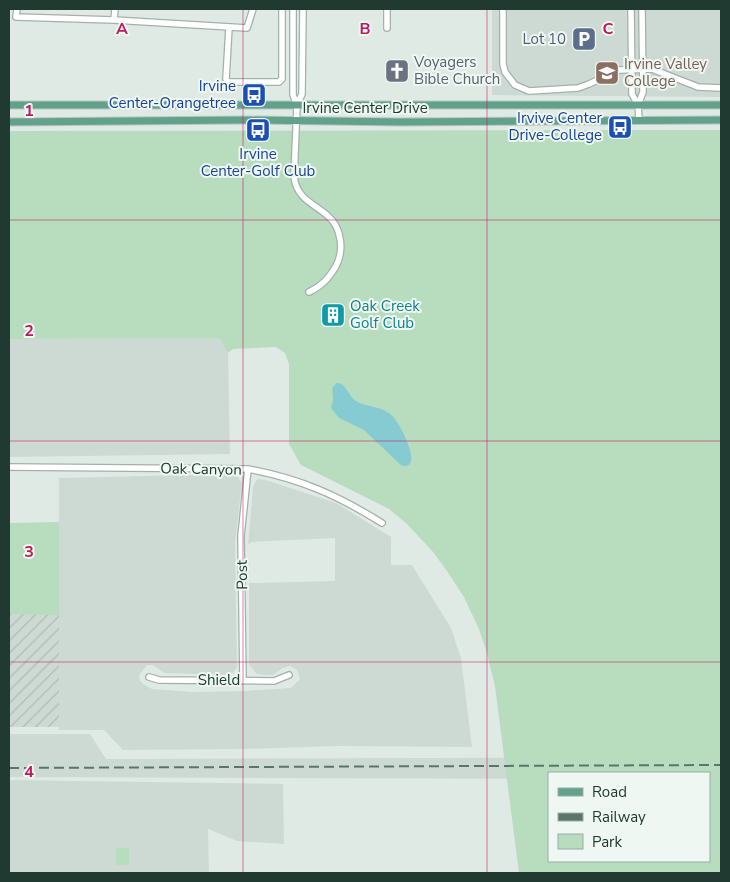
<svg xmlns="http://www.w3.org/2000/svg" width="730" height="882" font-family="'Nunito Sans',sans-serif">
<style>
.built{fill:#cddad3}
.industrial{fill:url(#industrial-furrows)}
.green{fill:#b7dcbe;fill-rule:evenodd}
.water{fill:#85cbd1}
.lines{fill:none;stroke-linecap:round;stroke-linejoin:round}
.minor-casing{stroke:#a2b2ab;stroke-width:8}
.major-casing{stroke:#bcc4c1;stroke-width:9}
.minor{stroke:#fff;stroke-width:5.5}
.major{stroke:#62a18c;stroke-width:7}
.rail{stroke:#5a766c;stroke-width:2;stroke-dasharray:10 5;stroke-linecap:butt}
.grid{fill:none;stroke:#c2185b;stroke-width:1;stroke-opacity:0.55}
.labels{text-anchor:middle;stroke-width:4;stroke-linejoin:round;paint-order:stroke}
.service-label{font-size:15px;fill:#4e5e75;stroke:#eff7f2;text-anchor:end}
.worship-label{font-size:15px;fill:#5b616d;stroke:#eff7f2;text-anchor:start}
.education-label{font-size:15px;fill:#785e54;stroke:#eff7f2;text-anchor:start}
.transit-label{font-size:15px;fill:#164399;stroke:#eff7f2;text-anchor:end}
.street-label{font-size:15px;fill:#203a31;stroke:#eff7f2}
.culture-label{font-size:15px;fill:#0d838f;stroke:#eff7f2;text-anchor:start}
.grid-label{font-size:16px;text-anchor:middle;font-weight:bold;fill:#c2185b;stroke:#eff7f2;stroke-width:4;stroke-linejoin:round;paint-order:stroke}
</style>
<defs>
<pattern id="industrial-furrows" width="10" height="10" patternUnits="userSpaceOnUse" patternTransform="scale(1.25)"><rect width="10" height="10" fill="#cddad3"/><path d="M-1 1l2-2M0 10L10 0M9 11l2-2" fill="none" stroke="#b0bcb6"/></pattern>
</defs>
<rect width="100%" height="100%" fill="#dfeae4"/>
<path class="built" d="M492 9H721V97L492 95Z
M219 338 228 353 230 454 9 457V339Z
M236 474 242 483 235 543 237 667 233 673 229 675 164 673 153 665H147L139 675 140 680 143 684 152 689 194 692 243 691 291 688 300 679 297 670 290 666 283 668 273 675H265L257 674 249 665V583L335 581V538L251 542 248 545 253 488 255 482 258 479 266 480 336 503 391 537V565H412L451 628 461 658 472 747 339 746 243 749 123 750 104 730H59V478Z
M9 734H90L106 759 721 757 709 773H549V779L9 777Z
M9 780 283 784 284 844 237 841 208 829 209 873H9Z"/>
<path class="industrial" d="M59 613V727H9V614Z"/>
<path class="green" d="M721 130V873H519L495 686 486 650 479 629 464 597 447 571 433 552 407 524 389 509 301 465 289 444V364L285 353 276 347 233 349 228 353 219 338 9 339V131ZM549 773H709V861H549Z
M59 522V615L9 614V523Z
M116 848H129V865H116Z"/>
<path class="water" d="M337 383C347 384 348 396 356 401 366 407 379 406 389 413 398 418 414 452 411 461 410 466 406 466 402 466L364 430 339 418 331 408C331 405 333 403 333 400 334 392 329 389 337 383Z"/>
<g class="lines">
<defs>
<path id="minor" d="M17 9 16 17 114 20 247 28 253 9
M293 9V95L297 105 294 177C297 199 313 203 328 216 342 228 344 251 336 266 329 278 322 286 309 292
M503 9V64L505 72 515 85 529 91 578 88 589 84 619 70 652 69 698 87 721 88
M631 9 632 94 638 105
M114 20 115 9
M229 27 226 79 228 82H279L282 79V9
M387 28V9
M297 105 302 94 303 9
M639 119 638 105 643 92 642 9
M9 467 248 469C301 479 337 495 382 523
M149 677 159 680 274 681 289 675
M243 680 241 536 248 469"/>
<path id="major" d="M9 105H721
M9 122 245 120 401 122 721 120"/>
</defs>
<use href="#minor" class="minor-casing"/>
<use href="#major" class="major-casing"/>
<use href="#minor" class="minor"/>
<use href="#major" class="major"/>
<path class="rail" d="M9 768 721 765"/>
</g>
<path class="grid" d="M243 9V873M487 9V873M9 220H721M9 441H721M9 662H721"/>
<defs>
<symbol id="parking-square" viewBox="-11 -11 22 22"><rect x="-9" y="-9" width="18" height="18" rx="4" fill="#5c6f8a" stroke="#eff7f2"/><path d="M-3.5-5.5H1a3.5 3.5 0 0 1 0 7H-1V5.5H-3.5ZM-1-3.4V-.6H.8a1.4 1.4 0 0 0 0-2.8Z" fill="#fff"/></symbol>
<symbol id="church-square" viewBox="-11 -11 22 22"><rect x="-9" y="-9" width="18" height="18" rx="4" fill="#6b7280" stroke="#eff7f2"/><path d="M-1.2-6h2.4v3.5h3.3v2.4h-3.3V6h-2.4V-.1h-3.3v-2.4h3.3Z" fill="#fff"/></symbol>
<symbol id="university-square" viewBox="-11 -11 22 22"><rect x="-9" y="-9" width="18" height="18" rx="4" fill="#8d6e63" stroke="#eff7f2"/><path d="M0-5L7-2L0 1L-7-2ZM-4 1L0 2.5L4 1V4Q0 6-4 4Z" fill="#fff"/></symbol>
<symbol id="bus-square" viewBox="-11 -11 22 22"><rect x="-9" y="-9" width="18" height="18" rx="4" fill="#1a4fb4" stroke="#eff7f2"/><path d="M-5-6H5V4H4V6H2V4H-2V6H-4V4H-5ZM-3.5-4V0h7V-4ZM-3.5 1.2v1.5H-2V1.2ZM2 1.2v1.5H3.5V1.2Z" fill="#fff"/></symbol>
<symbol id="building-square" viewBox="-11 -11 22 22"><rect x="-9" y="-9" width="18" height="18" rx="4" fill="#0f9aa8" stroke="#eff7f2"/><path d="M-4-6H4V6H1V3H-1V6H-4ZM-2.5-4.3h1.7v1.8h-1.7ZM.8-4.3h1.7v1.8H.8ZM-2.5-1h1.7V.8h-1.7ZM.8-1h1.7V.8H.8Z" fill="#fff"/></symbol>
</defs>
<g fill-rule="evenodd">
<use href="#parking-square" x="570" y="25" width="28" height="28"/>
<use href="#church-square" x="383" y="57" width="28" height="28"/>
<use href="#university-square" x="593" y="59" width="28" height="28"/>
<use href="#bus-square" x="240" y="81" width="28" height="28"/>
<use href="#bus-square" x="606" y="113" width="28" height="28"/>
<use href="#bus-square" x="244" y="116" width="28" height="28"/>
<use href="#building-square" x="319" y="301" width="28" height="28"/>
</g>
<g class="labels">
<g class="service-label">
<text x="566" y="44">Lot 10</text>
</g>
<g class="worship-label">
<text x="414" y="67">Voyagers<tspan x="414" dy="17">Bible Church</tspan></text>
</g>
<g class="education-label">
<text x="624" y="69">Irvine Valley<tspan x="624" dy="17">College</tspan></text>
</g>
<g class="transit-label">
<text x="236" y="91">Irvine<tspan x="236" dy="17">Center-Orangetree</tspan></text>
<text x="602" y="123">Irvive Center<tspan x="602" dy="17">Drive-College</tspan></text>
<text x="258" y="159" text-anchor="middle">Irvine<tspan x="258" dy="17">Center-Golf Club</tspan></text>
</g>
<g class="street-label">
<text x="365" y="113">Irvine Center Drive</text>
<text transform="translate(201 469) rotate(1)" y="5">Oak Canyon</text>
<text transform="translate(242 575) rotate(-91)" y="5">Post</text>
<text x="219" y="685">Shield</text>
</g>
<g class="culture-label">
<text x="350" y="311">Oak Creek<tspan x="350" dy="17">Golf Club</tspan></text>
</g>
</g>
<g class="grid-label">
<text x="122" y="34">A</text>
<text x="365" y="34">B</text>
<text x="608" y="34">C</text>
<text x="29" y="116">1</text>
<text x="29" y="336">2</text>
<text x="29" y="557">3</text>
<text x="29" y="777">4</text>
</g>
<rect width="730" height="882" fill="none" stroke="#203a31" stroke-width="20"/>
<rect x="548" y="772" width="162" height="90" fill="#eff7f2" stroke="#9caba5"/>
<rect x="558" y="788" width="25" height="8" fill="#62a18c" stroke="#9caba5"/>
<text x="592" y="797" font-size="15" fill="#203a31">Road</text>
<rect x="558" y="813" width="25" height="8" fill="#5a766c" stroke="#9caba5"/>
<text x="592" y="822" font-size="15" fill="#203a31">Railway</text>
<rect x="558" y="834" width="25" height="15" fill="#b7dcbe" stroke="#9caba5"/>
<text x="592" y="847" font-size="15" fill="#203a31">Park</text>
</svg>
